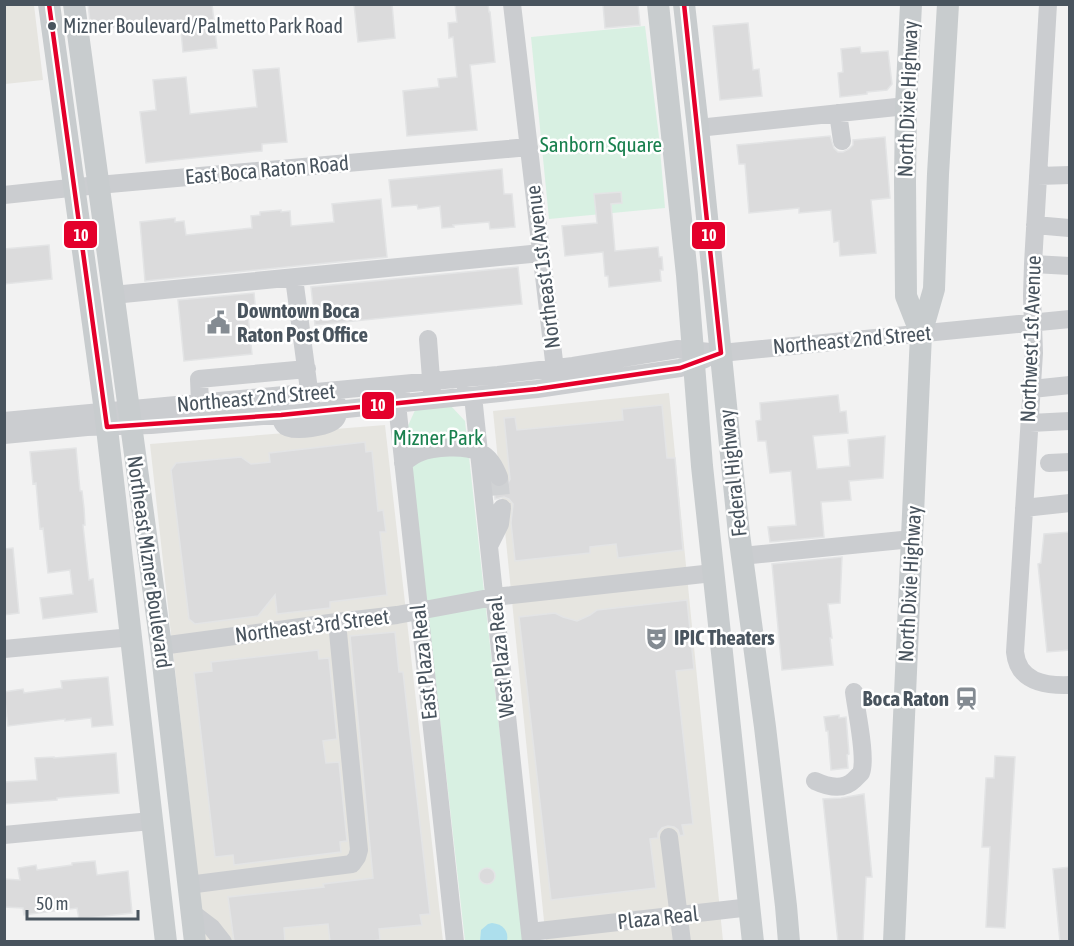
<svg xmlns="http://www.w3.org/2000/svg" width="1074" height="946" font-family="'Asap Condensed',sans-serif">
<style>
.commercial{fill:#e6e5e0}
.green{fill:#d8f0e2}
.water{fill:#addfed}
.building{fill:#dbdbdc;stroke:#e3e4e5;stroke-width:1.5}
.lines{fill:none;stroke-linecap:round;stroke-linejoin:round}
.minor-tunnel{stroke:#d0d2d4;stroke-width:18;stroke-dasharray:18 9;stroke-linecap:butt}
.minor{stroke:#cbcdd0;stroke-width:18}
.major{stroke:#c8ccce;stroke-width:22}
.bus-1-casing{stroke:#fff;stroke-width:9}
.bus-1{stroke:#e4002b;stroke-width:4.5}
.bus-dot{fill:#49545e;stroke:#fff;stroke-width:2}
.labels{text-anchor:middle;stroke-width:5;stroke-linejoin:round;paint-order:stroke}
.bus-label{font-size:20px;fill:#49545e;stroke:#fff;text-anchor:start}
.street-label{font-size:21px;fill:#49545e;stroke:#fff}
.park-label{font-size:21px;fill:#19804e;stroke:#fff}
.poi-label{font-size:21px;font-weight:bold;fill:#49545e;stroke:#fff;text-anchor:start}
.line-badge{stroke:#fff;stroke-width:2}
.badge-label{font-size:16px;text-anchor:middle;font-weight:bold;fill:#fff}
</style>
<rect width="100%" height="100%" fill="#f2f2f2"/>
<path class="commercial" d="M5 4 34 5 43 80 5 84Z
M669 393 723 941H546L493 411Z
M385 425 443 941H205L150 444Z"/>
<path class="green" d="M645 26 659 137 665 208 549 219 531 37Z
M451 406 465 421 523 941H465L407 428 416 408Z"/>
<path class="water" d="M492 923C503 924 509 931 507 941H480L481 930 488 924Z"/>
<path class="building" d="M88 4H212L217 48 183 52 180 20 91 30Z
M354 4H392L395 38 358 42Z
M455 4H488L489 12H490L495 62 470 65 477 130 407 136 403 91 439 87 438 79 457 77 453 37 449 38 448 23 457 22Z
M603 4H638L640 25 605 28Z
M748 23 753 70 759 69 762 96 720 100 713 26Z
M860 47 861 53 888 51 892 84 887 90 867 92V94L840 97 838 73 843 72 841 49Z
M279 68 287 142 262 144V151L146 163 140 112 156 110 153 80 186 77 190 114 257 107 253 70Z
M830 136 834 148 838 152H843L849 149 853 145V140L885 137 890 198 871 200 876 253 840 256 839 241 834 242 831 210 799 213V208L749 213 745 164H739L737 145Z
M502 169 504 194H512L515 227 490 229 489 222 453 225 454 227 442 228 440 206 418 209 417 205 392 207 389 180Z
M621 192 622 203 611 204 615 251 658 247 659 257H662L663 270H660L661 281 609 287 608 276H605L603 252 565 256 562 226 597 223 594 194Z
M381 199 387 257 145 281 140 222 175 218V222L184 221 186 235 252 228 251 216 260 215V212L281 210V212L290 211 291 226 334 222 332 204Z
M49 245 52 279 4 284V249Z
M518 267 522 304 315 325 311 287Z
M254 293 256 314 248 315 252 354 184 361 178 300Z
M838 395 840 412 846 411 848 433 813 436 817 469 850 466 848 440 885 436 883 478 849 481 851 500 821 502 824 537 770 542 768 527 796 525 791 471 770 473 766 441H758L756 421 761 420 760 403Z
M662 405 667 458H675L683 550 618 558 616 544 590 547V553L515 561 511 523 513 504 509 499 504 497 495 499 494 487 498 488 504 487 508 483 510 479 504 418 515 417 517 430 623 420 622 409Z
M365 442 366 452 372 451 378 511 383 510 386 532H380L387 595 330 602V608L277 614 275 595 258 616 195 624 189 619 171 470 176 463 241 457 251 464 270 462 269 453Z
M76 448 80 491H82L84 508 85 525H83L89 580 93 579 97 612 43 619 40 598 73 594 70 570 48 573 43 528 40 529 36 483 33 484 30 452Z
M1070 532V650L1047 652 1038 564 1041 563 1044 534Z
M13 548 19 613 4 615V549Z
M842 557 840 603 828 604 832 638H830L833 665 782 670 772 564Z
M687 600 694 669 676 671 693 824 682 825 684 835 680 836 678 830 674 827 668 826 662 828 658 833V838L650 839 656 888 551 900 519 617 555 613 563 617 577 621 590 615 597 610Z
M395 632 399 672H403L430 914 420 915 422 925 379 929 380 940 365 942H330L328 924 284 928 285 942H234L228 897 324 887 323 884 373 878 350 636Z
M318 650 319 659 329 658 337 739 323 741 326 763 339 762 347 841 340 842 341 852 234 865 233 855 215 857 194 673 212 671 211 662Z
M108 677 113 725 92 727 91 718 65 721V719L8 726 4 692 23 689 24 693 62 688 61 681Z
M839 715V718L846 717 849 754 847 755 848 768 831 770 828 731H826L824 717Z
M116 753 119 793 57 798V800L4 804V782L37 780 35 758 54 757V758Z
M995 756 1015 757 1005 928 986 927 990 847H982L986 778H994Z
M864 794 872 877H866L863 942H838L823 799 841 798Z
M95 861 97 875 128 871 132 913 79 919 77 908 24 915 23 908 4 907V879L20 880 18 868 36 865 37 870 72 865V863Z
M1070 867V942H1060L1053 869Z
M479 876a8 8 0 1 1 16 0a8 8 0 1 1-16 0Z"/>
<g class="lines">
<path class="minor-tunnel" d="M499 477 502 508"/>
<path class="minor" d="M512 4 556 378
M1048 4 1033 264 1032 296 1034 353 1015 652C1018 682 1045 686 1070 685
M838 113 842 141
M698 128 906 106
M1038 176 1070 175
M4 195 98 185 529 147
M1035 225 1069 228
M1033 264 1070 266
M294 278 311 405
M113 295 541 253
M428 339 432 392
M466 388 473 396 531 942
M1032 389 1070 385
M401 392 397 404 455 942
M200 403 199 379 307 369
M280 406C280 412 280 420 284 425 290 433 333 428 337 417 338 413 337 407 337 403
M4 421 498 375 573 366 678 349 721 353 1070 319
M1030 423 1070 421
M4 435 87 427 151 425 337 410 537 389 680 368 705 359
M403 463C408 460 413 455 419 453 433 447 465 445 479 452 490 457 495 467 499 477
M1049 463 1070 462
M1024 508 1070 503
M489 546 500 524 502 508
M742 556 912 539
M161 646 337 622 397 615 494 597 713 573
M4 649 132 637
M815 781C828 787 843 791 854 780 855 779 860 774 861 773 867 758 856 709 854 692
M4 835 151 821
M669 837 682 942
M188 885 352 864 357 857 359 850 337 622
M191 912 212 928 223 942
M530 932 751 907"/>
<path class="major" d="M49 4 105 411 166 942
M74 4 161 646 195 942
M658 4 687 275 702 466 753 942
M684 4 698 128 739 534 765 727 786 906 789 942
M911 4 906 106 905 181 906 296 921 334
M894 942 921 334 934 289 938 174 948 4"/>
<defs>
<path id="bus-1" d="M49 4 107 427 281 415 537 389 680 368 721 353 684 4"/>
</defs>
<use href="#bus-1" class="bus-1-casing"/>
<use href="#bus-1" class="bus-1"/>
</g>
<defs>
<symbol id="civic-bare" viewBox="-9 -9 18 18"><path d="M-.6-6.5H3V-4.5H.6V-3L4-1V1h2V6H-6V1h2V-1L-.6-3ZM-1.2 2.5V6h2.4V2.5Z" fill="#848b92" stroke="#fff" stroke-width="2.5" paint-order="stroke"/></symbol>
<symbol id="theatre-bare" viewBox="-9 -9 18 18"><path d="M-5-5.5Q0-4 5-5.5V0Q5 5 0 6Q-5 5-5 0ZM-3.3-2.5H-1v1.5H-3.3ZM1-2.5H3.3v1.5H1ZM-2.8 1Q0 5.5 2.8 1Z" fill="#848b92" stroke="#fff" stroke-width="2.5" paint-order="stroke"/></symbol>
<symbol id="station-bare" viewBox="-9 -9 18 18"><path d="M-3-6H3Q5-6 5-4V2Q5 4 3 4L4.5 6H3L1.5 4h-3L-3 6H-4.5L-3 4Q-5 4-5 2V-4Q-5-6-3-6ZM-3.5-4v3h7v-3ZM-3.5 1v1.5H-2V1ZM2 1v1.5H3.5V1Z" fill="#848b92" stroke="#fff" stroke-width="2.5" paint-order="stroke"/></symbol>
</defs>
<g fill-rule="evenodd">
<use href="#civic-bare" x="202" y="306" width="33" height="33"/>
<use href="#theatre-bare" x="640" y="622" width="33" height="33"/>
<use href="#station-bare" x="950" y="682" width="33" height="33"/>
</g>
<circle class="bus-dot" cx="52" cy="26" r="5"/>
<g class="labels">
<g class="bus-label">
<text x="63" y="33">Mizner Boulevard/Palmetto Park Road</text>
</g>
<g class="street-label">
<text transform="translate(908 99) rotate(-88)" y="7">North Dixie Highway</text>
<text transform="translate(267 170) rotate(-5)" y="7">East Boca Raton Road</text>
<text transform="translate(543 267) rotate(-97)" y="7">Northeast 1st Avenue</text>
<text transform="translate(1031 339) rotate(-88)" y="7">Northwest 1st Avenue</text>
<text transform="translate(852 340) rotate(-5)" y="7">Northeast 2nd Street</text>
<text transform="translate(256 398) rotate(-5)" y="7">Northeast 2nd Street</text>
<text transform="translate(733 473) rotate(-96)" y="7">Federal Highway</text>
<text transform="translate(149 562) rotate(82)" y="7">Northeast Mizner Boulevard</text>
<text transform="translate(910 584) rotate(-87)" y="7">North Dixie Highway</text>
<text transform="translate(312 626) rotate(-7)" y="7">Northeast 3rd Street</text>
<text transform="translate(501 657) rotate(-96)" y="7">West Plaza Real</text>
<text transform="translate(424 662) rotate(-96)" y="7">East Plaza Real</text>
<text transform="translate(658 918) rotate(-6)" y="7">Plaza Real</text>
</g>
<g class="park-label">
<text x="601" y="152">Sanborn Square</text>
<text x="438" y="445">Mizner Park</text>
</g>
<g class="poi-label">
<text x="237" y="318">Downtown Boca<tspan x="237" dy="24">Raton Post Office</tspan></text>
<text x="674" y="645">IPIC Theaters</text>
<text x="949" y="706" text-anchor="end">Boca Raton</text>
</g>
</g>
<g class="line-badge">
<rect x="63" y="220" width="35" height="29" rx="6" fill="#e4002b"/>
<rect x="691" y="221" width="35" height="29" rx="6" fill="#e4002b"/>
<rect x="361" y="391" width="34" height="29" rx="6" fill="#e4002b"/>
</g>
<g class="badge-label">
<text x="81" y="241">10</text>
<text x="709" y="241">10</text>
<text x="378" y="411">10</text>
</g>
<rect width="1074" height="946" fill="none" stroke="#49545e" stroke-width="12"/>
<path d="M27 910v9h111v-9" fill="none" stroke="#49545e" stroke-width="3"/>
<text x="36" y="910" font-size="18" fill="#49545e" stroke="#ffffff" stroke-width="4.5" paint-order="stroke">50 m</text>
</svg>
